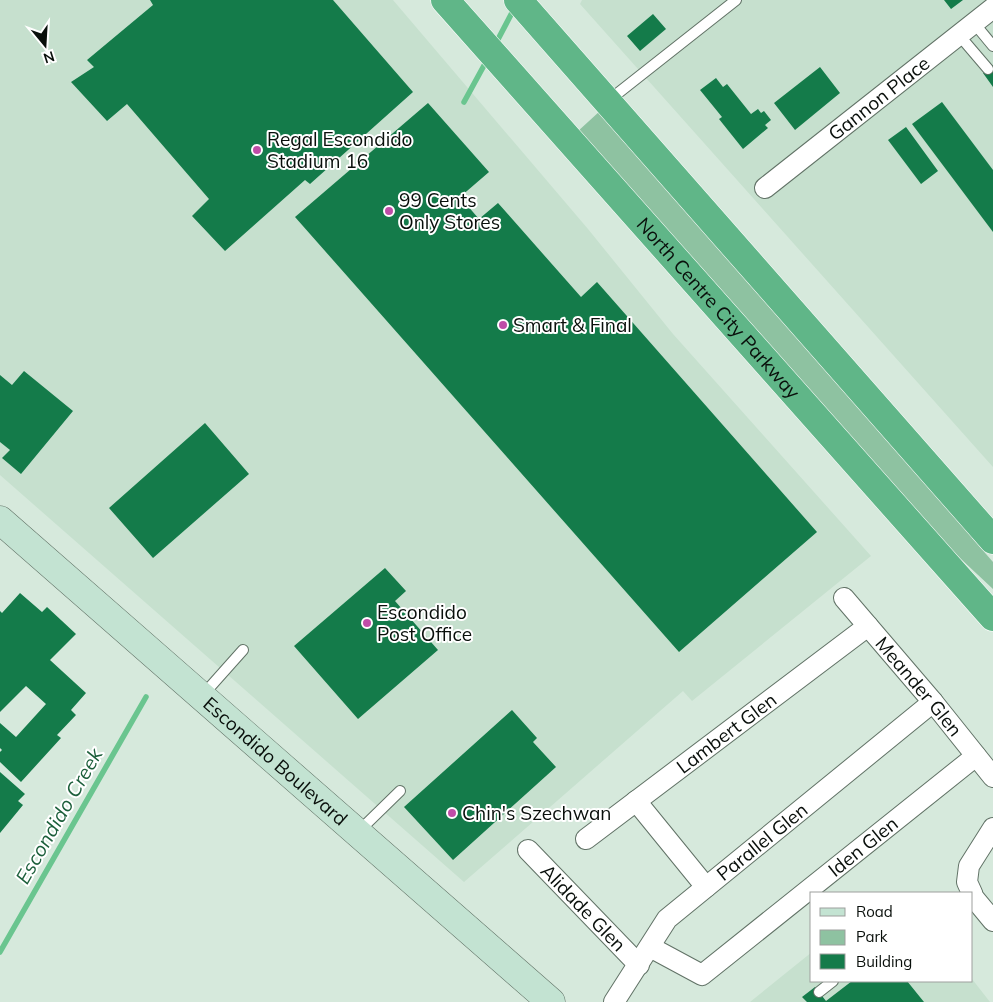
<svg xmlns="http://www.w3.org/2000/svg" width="993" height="1002" font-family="Mulish,sans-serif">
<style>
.built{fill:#c6e0ce}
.green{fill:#8ec2a1}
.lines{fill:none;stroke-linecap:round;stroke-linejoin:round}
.stream{stroke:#6ac58f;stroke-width:5.5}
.building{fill:#147b4a}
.service-casing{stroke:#617266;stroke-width:12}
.minor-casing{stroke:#617266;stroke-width:22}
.secondary-casing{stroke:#617266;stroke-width:29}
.trunk-casing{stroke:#fff;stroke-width:29}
.service{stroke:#fff;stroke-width:10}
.minor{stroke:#fff;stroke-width:20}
.secondary{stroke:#c3e3d2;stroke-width:28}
.trunk{stroke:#60b688;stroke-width:28}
.poi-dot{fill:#bf4da8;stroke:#fff;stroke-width:2}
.labels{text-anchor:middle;stroke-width:4;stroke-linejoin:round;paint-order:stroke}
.street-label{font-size:19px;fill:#090f0b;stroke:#fff}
.poi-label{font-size:19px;fill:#090f0b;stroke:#fff;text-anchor:start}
.water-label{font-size:20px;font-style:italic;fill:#1c5f3b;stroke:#fff}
</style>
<rect width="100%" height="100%" fill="#d6e9dc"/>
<path class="built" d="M0 0H393L588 229 673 334 871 556 692 701 683 691 464 882 0 475Z
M582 0H993V467L580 4Z
M812 952V981H972V979L990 1002H750Z"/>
<path class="green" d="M600 111 972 536V538L993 562V589L946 545 577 132Z"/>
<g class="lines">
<path class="stream" d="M495 45 515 7
M464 102 487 60
M0 952 146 697"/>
</g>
<path class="building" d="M150 0H333L413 92 310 184 305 180 225 251 192 216 209 199 127 104 107 121 71 82 94 67 87 60 153 5Z
M944 0H963L951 9Z
M653 14 666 29 640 51 627 36Z
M993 65V87L983 73Z
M820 67 840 93 795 130 774 103Z
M716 78 723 87 727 84 751 114 758 109 761 113 764 111 771 120 765 125 768 128 743 149 719 119 722 117 700 90Z
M942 102 993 170V232L912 124Z
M428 103 489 172 460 197 479 219 498 203 581 297 597 282 817 532 679 652 295 217Z
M906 127 938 171 921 184 888 140Z
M24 371 73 411 21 474 2 458 10 450 0 442V375L12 385Z
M205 423 249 474 153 558 109 508Z
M385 568 406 591 395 601 438 650 358 719 294 646Z
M20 593 42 612 47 607 76 634 50 660 86 693 71 710 76 715 57 735 61 738 21 782 0 762V752L2 750 0 748V723L16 737 46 704 26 686 0 712V611L2 613Z
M512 710 537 738 533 742 556 767 453 860 404 807Z
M0 772 25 794 18 801 23 805 0 833Z
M852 981H907L924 1002H807L802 997 815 987 826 1001Z"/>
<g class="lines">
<defs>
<path id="service" d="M974 23 993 46
M959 35 988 69
M608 101 736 0
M202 696 243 650
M358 832 400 791
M819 992 833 981"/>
<g id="minor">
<path id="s1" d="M765 188 993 8"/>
<path id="s2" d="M844 598 933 702 993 777"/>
<path d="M636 801 706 887"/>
<path id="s3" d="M586 839 868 626"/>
<path id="s4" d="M528 850 639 965"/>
<path d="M972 893 967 882 969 866 993 828"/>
<path d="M972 894 974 898 993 921"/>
<path id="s5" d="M650 947 702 975 976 756"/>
<path id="s6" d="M614 1002 667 919 933 702"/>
</g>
<g id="secondary">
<path id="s7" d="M0 520 551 1002"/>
</g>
<g id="trunk">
<path id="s8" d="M445 0 993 617"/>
<path d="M518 0 993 540"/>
</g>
</defs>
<use href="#service" class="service-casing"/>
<use href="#minor" class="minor-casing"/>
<use href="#secondary" class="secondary-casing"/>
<use href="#trunk" class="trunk-casing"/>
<use href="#service" class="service"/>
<use href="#minor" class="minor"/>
<use href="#secondary" class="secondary"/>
<use href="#trunk" class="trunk"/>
</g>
<g class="poi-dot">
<circle cx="257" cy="150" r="5"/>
<circle cx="389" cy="211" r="5"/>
<circle cx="503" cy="325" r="5"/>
<circle cx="367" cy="623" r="5"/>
<circle cx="452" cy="813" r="5"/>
</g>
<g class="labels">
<g class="street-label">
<text dy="7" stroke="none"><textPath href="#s1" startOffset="145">Gannon Place</textPath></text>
<text dy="7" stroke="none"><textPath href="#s8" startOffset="412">North Centre City Parkway</textPath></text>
<text dy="7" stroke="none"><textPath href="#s2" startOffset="116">Meander Glen</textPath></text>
<text dy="7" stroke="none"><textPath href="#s3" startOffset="176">Lambert Glen</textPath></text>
<text dy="7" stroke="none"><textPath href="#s7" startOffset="366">Escondido Boulevard</textPath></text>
<text dy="7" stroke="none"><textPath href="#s6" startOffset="221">Parallel Glen</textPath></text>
<text dy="7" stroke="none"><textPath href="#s5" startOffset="265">Iden Glen</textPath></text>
<text dy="7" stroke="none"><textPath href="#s4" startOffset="80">Alidade Glen</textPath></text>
</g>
<g class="poi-label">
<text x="267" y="146">Regal Escondido<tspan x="267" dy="22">Stadium 16</tspan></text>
<text x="399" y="207">99 Cents<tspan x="399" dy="22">Only Stores</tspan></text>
<text x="513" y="332">Smart &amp; Final</text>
<text x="377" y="619">Escondido<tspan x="377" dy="22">Post Office</tspan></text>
<text x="462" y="820">Chin's Szechwan</text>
</g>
<g class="water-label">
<text transform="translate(59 816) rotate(-60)" y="7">Escondido Creek</text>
</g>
</g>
<rect x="810" y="892" width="162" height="90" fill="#ffffff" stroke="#9d9f9d"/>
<rect x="820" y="908" width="25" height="8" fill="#c3e3d2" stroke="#9d9f9d"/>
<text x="856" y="917" font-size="15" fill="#090f0b">Road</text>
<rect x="820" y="930" width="25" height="15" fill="#8ec2a1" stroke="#9d9f9d"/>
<text x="856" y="942" font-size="15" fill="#090f0b">Park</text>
<rect x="820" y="954" width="25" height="15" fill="#147b4a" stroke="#9d9f9d"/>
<text x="856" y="967" font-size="15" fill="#090f0b">Building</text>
<g transform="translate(45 45) rotate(162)" stroke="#ffffff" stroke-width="4" paint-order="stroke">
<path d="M0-4L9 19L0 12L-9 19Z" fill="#090f0b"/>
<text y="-8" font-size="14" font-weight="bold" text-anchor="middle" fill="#090f0b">N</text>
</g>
</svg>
